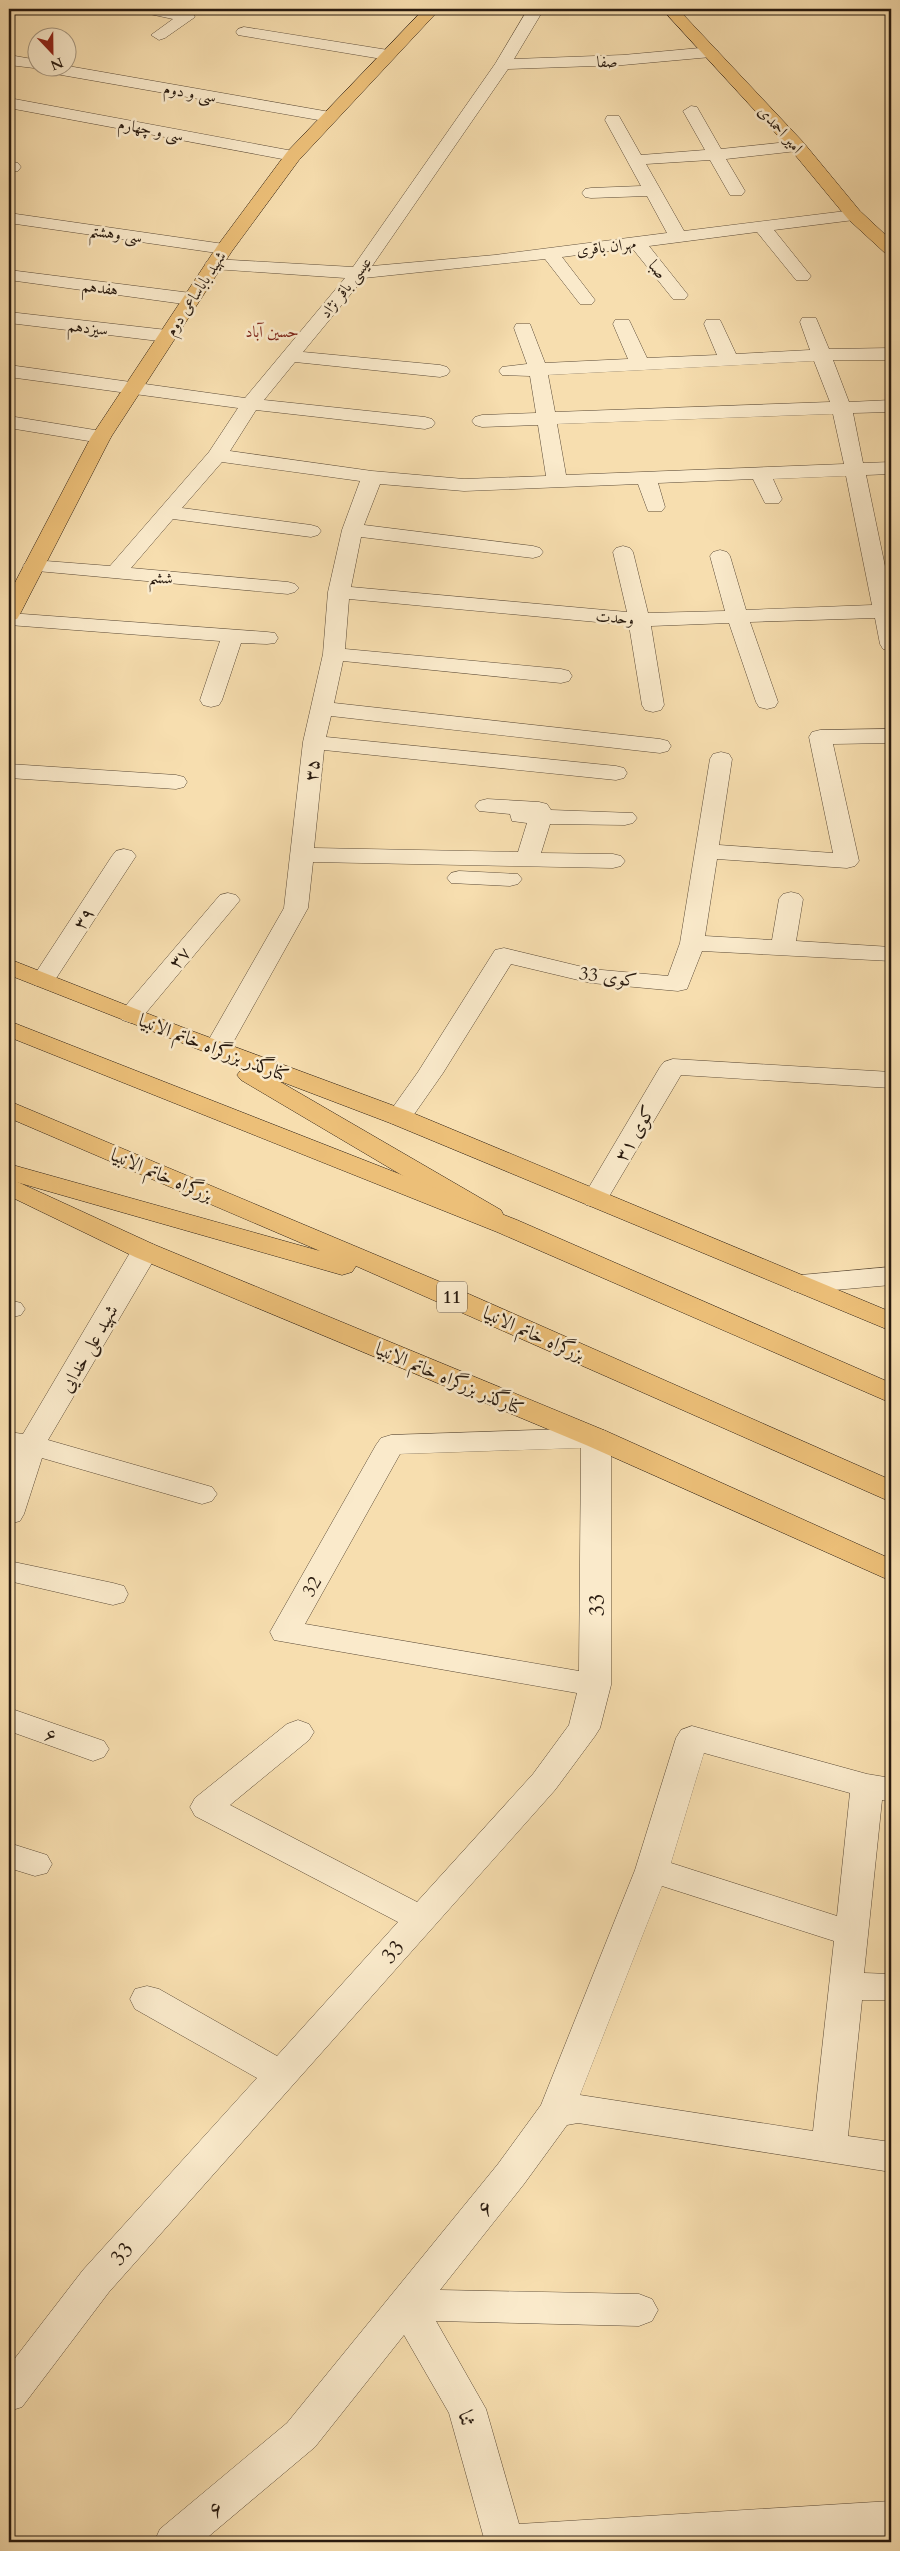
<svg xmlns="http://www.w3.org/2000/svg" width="900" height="2551" font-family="Cardo,Amiri,serif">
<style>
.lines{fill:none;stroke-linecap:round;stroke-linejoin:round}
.minor-casing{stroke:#5c4b37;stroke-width:1}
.major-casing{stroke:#281a0f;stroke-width:1}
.highway-casing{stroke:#281a0f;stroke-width:1}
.minor{fill:#faeacb;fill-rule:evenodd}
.major{fill:#ecbf78;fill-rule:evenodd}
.highway{fill:#ecbf78;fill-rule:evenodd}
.labels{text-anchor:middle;stroke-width:5;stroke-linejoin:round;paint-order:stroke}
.far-street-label{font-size:16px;fill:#281a0f;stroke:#faeacb}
.far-neighbourhood-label{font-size:16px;fill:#7a1f14;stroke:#faeacb}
.shield{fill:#faeacb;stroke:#675847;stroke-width:1}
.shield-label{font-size:18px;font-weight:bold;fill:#281a0f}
.street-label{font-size:19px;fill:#281a0f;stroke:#faeacb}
.near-street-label{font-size:22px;fill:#281a0f;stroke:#faeacb}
</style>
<rect width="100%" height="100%" fill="#f7deaf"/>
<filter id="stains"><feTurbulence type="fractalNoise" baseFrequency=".004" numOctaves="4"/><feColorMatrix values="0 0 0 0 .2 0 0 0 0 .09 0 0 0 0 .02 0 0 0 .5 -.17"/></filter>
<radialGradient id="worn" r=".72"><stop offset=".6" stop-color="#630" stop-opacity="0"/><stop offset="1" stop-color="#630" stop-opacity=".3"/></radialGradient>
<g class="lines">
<defs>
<path id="minor" d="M138 9H169L193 14 195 17 165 38 159 40 151 35 173 19 140 12Z
M528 9H544L514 59 623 55 711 47 719 52 711 57 623 65 508 69 372 266 495 255 667 233 647 196 591 198 585 197 582 193 585 189 591 188 641 186 605 120 607 116H619L641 155 705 150 683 111 691 106 697 107 721 149 797 141 803 142 805 146 803 150 797 151 726 159 745 191 742 195H730L710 160 646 164 684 231 854 210 860 211 863 215 860 219 854 220 774 230 811 276 808 280H796L757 232 649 246 688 295 685 299H673L632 248 562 257 595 300 592 304H580L545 259 364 278 303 352 440 365 447 367 450 371 447 375 440 377 295 362 264 400 425 417 432 419 435 423 432 427 425 429 256 410 230 451 372 471 464 479 546 476 538 425 482 427 475 425 472 421 475 417 482 415 536 413 530 376 502 375 499 371 502 367 527 364 514 328 516 324H530L545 363 628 359 613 324 615 320H629L631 324 647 358 717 355 704 324 706 320H720L722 324 736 354 810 350 800 322 802 318H816L829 349 891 348V360H833L849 402 891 400V412L853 413 863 463 891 462V474L866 475 891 595V650L883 649 880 644 875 618 750 622 778 702 775 707 767 709 759 707 756 702 729 623 651 626 664 705 661 710 653 712 645 710 642 705 629 625 349 599 345 649 561 669 569 671 572 676 569 681 561 683 343 661 334 703 660 739 668 741 671 746 668 751 660 753 331 716 326 737 616 766 624 768 627 773 624 778 616 780 324 750 314 848 518 852 527 823 512 821 510 814 479 811 475 806 479 801 487 799 539 802 547 804 551 810 633 813 637 818 633 823 625 825 550 824 541 853 613 854 621 856 625 861 621 866 613 868 313 862 308 908 230 1048 226 1053 217 1056 208 1053 204 1048 284 908 303 742 323 654 328 592 342 530 360 481 222 462 182 508 311 525 318 527 321 531 318 535 311 537 173 519 131 568 288 582 295 584 299 588 295 592 288 594 26 570 23 566 26 562 33 560 110 566 209 452 238 408 9 377V365L245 398 345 278 214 269 208 268 205 264 208 260 214 259 353 267 495 64ZM814 361 830 402 555 412 548 375ZM833 414 844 464 566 475 557 424ZM846 476 872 605 746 610 730 556 727 552 720 550 713 552 710 556 725 611 648 613 633 552 630 548 623 546 616 548 613 552 627 612 351 587 361 537 533 558 540 556 543 552 540 548 533 546 364 525 380 484 464 491 638 484 648 511H662L665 507 658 483 753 479 765 503H779L782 499 773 479Z
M244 27 388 50 396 55 388 60 238 35 236 32 238 29Z
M9 55 38 60V68L68 66 330 112 338 117 330 122 50 73 42 69 9 65Z
M9 98 293 151 299 152 301 156 299 160 293 161 9 108Z
M9 161 18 163 21 167 18 171H9Z
M9 213 224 244 230 245 233 249 230 253 224 254 9 223Z
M9 270 191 293 197 295 200 299 197 303 191 305 9 280Z
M9 312 167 330 174 332 176 336 174 340 167 342 9 323Z
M9 416 101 431 108 433 111 437 108 441 101 443 9 428Z
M9 613 267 632 275 633 278 638 275 643 267 644 241 643 222 700 219 705 211 707 203 705 200 700 220 641 9 625Z
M891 729V743L833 744 859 861 855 866 847 868 717 859 705 936 772 940 779 899 783 894 791 892 799 894 803 899 796 941 891 947V961L702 951 687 989 678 991 591 983 511 964 443 1073 408 1123 399 1125 390 1123 386 1117 418 1072 495 950 504 948 591 969 668 976 680 943 710 759 713 754 721 752 729 754 732 759 719 845 833 853 809 737 812 732 820 730Z
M9 764 176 775 184 777 187 782 184 787 176 789 9 778Z
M124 849 132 851 136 856 55 980 52 985 43 987 34 985 31 980 112 856 116 851Z
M459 871 518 874 522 879 518 884 510 886 451 883 447 878 451 873Z
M228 893 236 895 240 900 236 905 140 1020 131 1023 122 1020 118 1015 122 1010 220 895Z
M673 1059 891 1072V1088L681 1075 604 1205 595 1207 586 1205 582 1199 660 1067 664 1062Z
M145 1242 155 1245 159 1251 48 1440 212 1487 217 1494 212 1501 202 1504 42 1458 24 1514 20 1521 9 1524V1469L14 1452H9V1432L23 1434 131 1251 135 1245Z
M891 1267V1285L801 1293 791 1290 787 1284 791 1278 801 1275Z
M9 1300 21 1303 25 1309 21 1315 9 1318Z
M596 1428 606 1431 611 1438V1685L600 1728 595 1736 555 1790 109 2292 22 2407 9 2411V2366L83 2270 257 2078 135 2009 130 1999 135 1989 147 1986 159 1989 277 2056 398 1922 195 1816 190 1807 195 1798 287 1724 298 1720 309 1724 314 1732 309 1740 230 1805 417 1902 533 1774 569 1725 577 1693 274 1640 270 1632 376 1445 381 1438 391 1435ZM581 1448 579 1671 305 1624 400 1454Z
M9 1561 113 1583 124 1586 128 1594 124 1602 113 1605 9 1581Z
M9 1708 104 1741 109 1749 104 1757 93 1761 9 1731Z
M692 1726 867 1774 891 1778V1802L882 1800 864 1973 891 1974V2000H862L848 2136 891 2142V2172L578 2123 567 2125 524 2184 440 2290 639 2294 652 2299 658 2310 652 2321 639 2326 436 2321 486 2409 519 2524 891 2501V2536L798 2542H485L449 2413 404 2335 315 2447 202 2542H154L160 2529 287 2423 498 2164 541 2105 635 1870 676 1738 681 1730ZM704 1753 850 1793 837 1916 671 1863ZM662 1886 834 1941 813 2131 580 2095Z
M9 1843 47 1855 52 1864 47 1873 35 1876 9 1868Z"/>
<path id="major" d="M424 9H440L299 160 232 251 111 437 20 614 17 619 9 620V594L91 437 218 245 287 152Z
M662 9H678L803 142 860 211 891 240V254L885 253 848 219 791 150Z
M9 959 192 1031 408 1111 891 1312V1331L390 1123 277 1080 501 1210 504 1216 501 1222 491 1224 481 1222 241 1080 237 1075 241 1070 246 1068 9 975Z
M9 1178 155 1245 606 1431 891 1559V1581L586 1445 135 1257 9 1196Z"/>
<path id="highway" d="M9 1021 517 1220 891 1383V1403L497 1232 9 1037Z
M9 1101 462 1291 891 1480V1502L356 1266 352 1272 342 1275 9 1180V1164L320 1251 9 1118Z"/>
</defs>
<use href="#minor" class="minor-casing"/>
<use href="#major" class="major-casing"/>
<use href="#highway" class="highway-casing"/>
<use href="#minor" class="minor"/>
<use href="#major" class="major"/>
<use href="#highway" class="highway"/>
</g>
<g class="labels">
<g class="far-street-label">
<text transform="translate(607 61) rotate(-2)" y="6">صفا</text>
<text transform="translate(190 92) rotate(10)" y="6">سی و دوم</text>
<text transform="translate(151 129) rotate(11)" y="6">سی و چهارم</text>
<text transform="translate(781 129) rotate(48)" y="6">امیر احمدی</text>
<text transform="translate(116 233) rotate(8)" y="6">سی وهشتم</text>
<text transform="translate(606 246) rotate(-7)" y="6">مهران باقری</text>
<text transform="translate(658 269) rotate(51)" y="6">صبا</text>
<text transform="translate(100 287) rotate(7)" y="6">هفدهم</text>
<text transform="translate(345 287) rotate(-52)" y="6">عیسی باقر نژاد</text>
<text transform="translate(195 293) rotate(-57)" y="6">شهید باباساعی دوم</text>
<text transform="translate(88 327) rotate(7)" y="6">سیزدهم</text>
<text transform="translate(161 577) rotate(5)" y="6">ششم</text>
<text transform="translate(615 617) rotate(5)" y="6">وحدت</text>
</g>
<g class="far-neighbourhood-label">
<text x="272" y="337">حسین آباد</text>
</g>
<rect class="shield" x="437" y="1281.5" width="30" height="31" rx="4"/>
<g class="shield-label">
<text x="452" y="1303">11</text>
</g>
<g class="street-label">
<text transform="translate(311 770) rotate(-84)" y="7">۳۵</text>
<text transform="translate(83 918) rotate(-57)" y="7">۳۹</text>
<text transform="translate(179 957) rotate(-50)" y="7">۳۷</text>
<text transform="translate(608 976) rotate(8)" y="7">کوی 33</text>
<text transform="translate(214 1047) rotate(21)" y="7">کنارگذر بزرگراه خاتم الانبیا</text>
<text transform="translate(634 1133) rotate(-60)" y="7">کوی ۳۱</text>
<text transform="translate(162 1174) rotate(23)" y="7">بزرگراه خاتم الانبیا</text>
<text transform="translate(534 1333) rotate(24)" y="7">بزرگراه خاتم الانبیا</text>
<text transform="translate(88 1348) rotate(-60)" y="7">شهید علی خدایی</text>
<text transform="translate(450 1378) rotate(23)" y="7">کنارگذر بزرگراه خاتم الانبیا</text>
<text transform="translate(311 1586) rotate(-60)" y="7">32</text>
<text transform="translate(51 1734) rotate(20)" y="7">۶</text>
</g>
<g class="near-street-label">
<text transform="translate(596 1605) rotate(-90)" y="8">33</text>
<text transform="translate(392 1951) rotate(-48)" y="8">33</text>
<text transform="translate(484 2207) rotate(-51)" y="8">۶</text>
<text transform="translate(121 2253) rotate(-48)" y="8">33</text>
<text transform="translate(468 2418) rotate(70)" y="8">ثنا</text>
<text transform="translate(215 2508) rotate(-40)" y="8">۶</text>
</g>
</g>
<rect width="900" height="2551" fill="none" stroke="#f7deaf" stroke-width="30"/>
<rect x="10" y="10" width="880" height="2531" fill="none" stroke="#281a0f" stroke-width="2.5"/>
<rect x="15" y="15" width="870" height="2521" fill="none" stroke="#281a0f"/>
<g transform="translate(52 52) rotate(158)"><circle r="24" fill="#faeacb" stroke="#a69780"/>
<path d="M0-4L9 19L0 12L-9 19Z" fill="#8f2418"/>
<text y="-8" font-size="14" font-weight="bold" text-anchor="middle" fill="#281a0f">N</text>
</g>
<rect width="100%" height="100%" filter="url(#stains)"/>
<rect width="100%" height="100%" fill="url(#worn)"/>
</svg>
